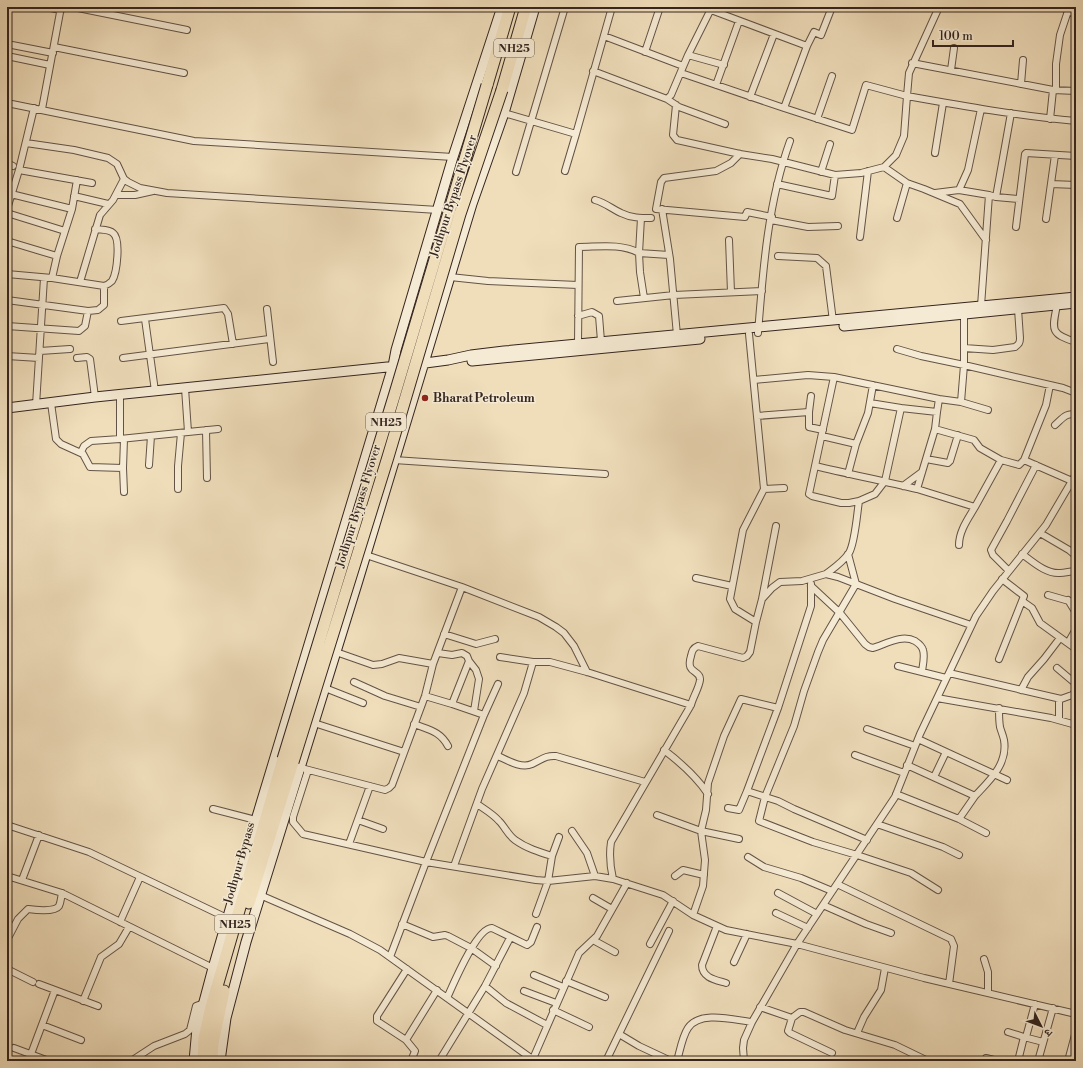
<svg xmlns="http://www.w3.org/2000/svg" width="1083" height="1068" font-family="'Libre Bodoni','Noto Serif Devanagari',serif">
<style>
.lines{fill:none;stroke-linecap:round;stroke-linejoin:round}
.street-casing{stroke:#635346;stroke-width:8}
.secondary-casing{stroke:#34251f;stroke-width:11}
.highway-casing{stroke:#34251f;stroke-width:13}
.street{stroke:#f5ead3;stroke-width:6}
.secondary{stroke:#f5ead3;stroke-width:9}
.highway{stroke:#f0debb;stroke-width:11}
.highway-bridge-casing{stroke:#34251f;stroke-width:13;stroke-linecap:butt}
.highway-bridge{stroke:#f0debb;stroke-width:11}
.poi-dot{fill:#8f2418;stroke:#f5ead3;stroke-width:1.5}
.labels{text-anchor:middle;stroke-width:3;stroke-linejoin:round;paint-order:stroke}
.shield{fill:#f5ead3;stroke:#6e6055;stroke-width:1}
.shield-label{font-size:11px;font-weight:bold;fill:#34251f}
.street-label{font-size:12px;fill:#34251f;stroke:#f5ead3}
.poi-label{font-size:12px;font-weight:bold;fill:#34251f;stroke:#f5ead3;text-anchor:start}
</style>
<rect width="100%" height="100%" fill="#f0debb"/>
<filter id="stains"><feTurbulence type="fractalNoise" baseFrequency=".005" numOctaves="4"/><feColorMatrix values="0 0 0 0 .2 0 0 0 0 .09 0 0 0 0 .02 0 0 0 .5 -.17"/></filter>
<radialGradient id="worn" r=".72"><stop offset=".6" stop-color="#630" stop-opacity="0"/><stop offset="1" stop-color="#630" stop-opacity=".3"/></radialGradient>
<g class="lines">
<defs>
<path id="street" d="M45 7 61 10
M73 7 187 30
M1062 7 1076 15
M711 10 807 46 814 32 821 35 832 7
M604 36 683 66
M7 44 53 53
M54 47 184 73
M645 52 660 7
M688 55 724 65
M7 56 50 65
M912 63 1053 90 1050 119
M951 70 954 48
M593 71 667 99 671 95 688 55 712 7
M681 73 784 108 807 46
M1021 84 1023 60
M716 85 739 21
M1053 90 1076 91
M1056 90V64L1060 35 1068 11
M750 97 774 34
M667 99 679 107 725 124
M7 103 194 141 453 157
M676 105 673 135 677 140 740 154 772 159 835 175 861 173 884 167
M784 108 852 130 866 85 907 96 909 73 939 7
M42 109 61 7
M504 113 576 134 612 7
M1011 113 996 197 1019 199
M817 119 832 76
M26 143 74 150 108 158 117 164 124 179 128 182 140 188 167 193 438 210
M935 153 943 103
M740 154 731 163 716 171 664 178 661 182 656 209 745 217 747 212 772 217
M7 163 13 166
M19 170 92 183
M565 171 576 134
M516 172 565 7
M821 172 830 144
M777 184 832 196 835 175
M1051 184 1076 185
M959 190 968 170 981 109
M935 193 959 190 989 195
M11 194 72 209
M116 195H135L153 191
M74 196 108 204
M595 200C606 203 612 209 621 213 631 218 641 218 651 218
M7 209 19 170 34 108
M662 209 670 259 677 335
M7 213 65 231
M641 218 639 253 669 255
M897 218 907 183
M1046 219 1055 155
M771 220 808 227 838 226
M1016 227 1025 154 1026 153 1076 156
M860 237 868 171
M729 240 731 292
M986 240 960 204 924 189 907 183 884 167 896 155 904 136 907 96C963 106 1019 116 1076 121
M7 241 57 256
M778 256 817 258 826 266 833 321
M7 274 52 278 104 286C107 285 110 283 112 281 117 273 121 239 113 233 109 229 100 230 95 229
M450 277 488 281 578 285
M52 278 57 256 72 209 77 180
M80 282 100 215 113 200 124 179
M7 300 88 311 98 310 104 305V286
M617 301 674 295 762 291
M1057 305C1052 330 1050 334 1076 342
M981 306 989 195 996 197
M267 309 273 362
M964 314V365L1063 388 1076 393
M578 316 592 312 599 316 601 341
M145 319 155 391
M121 321 224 308 228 314 233 344
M7 326 79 331 85 326 88 311
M758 333C763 269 768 202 790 141
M578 344 579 247C598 247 621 243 639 253L640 272 644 298
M964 348 993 350 1015 347C1019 344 1020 343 1020 338L1018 309
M897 349 921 356 964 365 961 402 939 399 937 412 901 408 885 481 875 494 859 501 849 503H841L812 496 809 494 834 377 939 399
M40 351 70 349
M7 356 39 358
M77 358 87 357 90 359 95 397
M123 358 269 339
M754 380 808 375 834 377
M1050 385 1046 405 1024 460 1072 481
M185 388 188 432 218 429
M120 395V439L188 432
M961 402 988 410
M51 403 56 439 61 444 83 454 90 467 123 468 124 439
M870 403 901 408
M36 405 44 278
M809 412 811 396
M757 416 809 412V427L823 430
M1055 425C1062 419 1066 412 1076 415
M935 429 974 440 980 448 1001 460
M206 430 207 478
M822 436 856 444 848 474
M856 444 868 413 873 385
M81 452 84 446 91 441 120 439
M926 459 948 463 950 461 958 435
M394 460 605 474
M149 465 151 436
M815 466C849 474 883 481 917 489L935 429 937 412
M123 468 124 492
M903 486 922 472
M178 489V466L181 433
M764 489 784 488
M917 489 975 507 1001 460 1019 465 1024 460
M1040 533 1069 550 1076 556
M959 545C959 531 968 519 975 507
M848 554 856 584 823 640 818 652 804 691 794 726 765 797 759 821 813 842 857 855 911 873 938 890
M1022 554C1033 562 1046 574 1060 573 1065 573 1071 571 1076 571
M1009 571 993 555 991 550 1007 521 1036 465
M826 574C834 568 843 562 849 553 855 543 857 514 859 501
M696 578 732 586
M811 586 840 613 865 644 869 647 873 648C886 644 902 634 915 641 918 643 922 646 923 650 925 656 923 665 922 671
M462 587 539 617 556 627 564 633 574 646 587 672
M1048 595 1076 603
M762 599 776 526
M1068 600 1076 613
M1022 601 1032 608 1040 623 1076 649
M756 622 762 599 772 588 780 582 802 581 826 574 838 577 895 599 971 625
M444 634 476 644 495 639
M1068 643 1076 629
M336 652 373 665 382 664 399 658 433 664
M500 657 533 662H550L587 672 691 705
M999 659 1024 596 1002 579
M469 661 476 670 479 679 474 711
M898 666 946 678
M1057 668 1076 684
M949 673 1061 699H1059V720
M354 682 385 696 421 707
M325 688 363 703
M1021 690 1028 677 1044 659 1060 638
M425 696 452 704
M937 698 1051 718 1076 725
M1061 699 1072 695 1076 691
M778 708 811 606V584
M484 715 498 684
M314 723 404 752
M414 724C429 730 440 731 448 746
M867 729 915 746
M918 739 1007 780
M664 750C681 763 696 776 708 794
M855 755 904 773
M498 756C507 760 521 769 532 764 541 760 546 755 556 756L645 782
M907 765 975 796C990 780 1008 764 1004 740 1003 735 1001 731 1000 727 999 721 999 715 999 708
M305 769 385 790 389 788 392 785 425 696 433 664 462 587 366 555
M308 770 293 817V822L303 834 426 862 484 715 452 704 469 661 467 656 462 653 452 655 438 653
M934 777 946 752
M896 794 959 819 986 833
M477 804C484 809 493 814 499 821 505 827 508 835 515 840 526 848 539 852 552 856
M728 808 739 810 747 791
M213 809 256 820
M657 815 701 831 706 810 708 783 724 736 741 699 778 708 747 791 778 801 794 809 867 840
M959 819 975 796
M358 820 383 829
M877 824 943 847 959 855
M7 825 89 852 227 918
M572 831 587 853 595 876
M349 844 370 786
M748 857 764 867 801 878 832 891
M454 866 482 789 524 693 533 662
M7 876 62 893 213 968
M675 876 683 870 704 875
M613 879C610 866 609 855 611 842L691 705C693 697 699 688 700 680 701 669 685 675 691 656 692 651 693 648 698 646L743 658 747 656 750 652 756 622 735 609 730 599 743 530 764 489 749 334
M22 880 39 835
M837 884 951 939 954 946 949 984
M778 893 817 914
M260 895 350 934 380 950 535 1061
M593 898 612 909
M823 905 866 924 891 933
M776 913 808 928
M536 914 548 881 552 856 559 837
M693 915 703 886 705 860 701 831 739 839
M120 922 140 877
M402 924 433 937 445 935 448 936 471 948 496 966
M717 926 702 965C702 978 716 980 726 983
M669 931 619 1034 639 1046 671 1061
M7 940 18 919 28 909C35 910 55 912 59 906 61 902 61 897 62 893
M593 940 615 952
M650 944 673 901
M390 957 426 862 536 880 548 881 595 876 613 879 663 895 693 915 726 930 797 944 924 978 1076 1014
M984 959 988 972V993
M734 962 747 934
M7 969 33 982
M534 975 563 987
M566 981 605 997
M39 984 98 1006
M485 986 506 1003 547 1025
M524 991 556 1003
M447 998C453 985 477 927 492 928L527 945 531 942 537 927
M83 1001 101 957 119 944 129 927
M760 1007 792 1018 800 1012H804L845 1030 895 1045 928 1061
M553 1010 589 1027
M792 1018 788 1031 790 1033 832 1053
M42 1025 81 1040
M1008 1032 1024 1037
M857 1033 864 1017 881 990 885 968
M1026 1037 1035 1004
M406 1040 377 1021V1016L407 969
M14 1048 49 1061
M7 1049 8 1050
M31 1054 55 990
M986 1058 998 1061
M131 1061 154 1046 185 1034 190 1030 196 1006 204 1003
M411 1061 415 1051 406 1040 437 990
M439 1061 485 986 510 938
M532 1061 579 953 597 936 627 883
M606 1061 619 1034
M677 1061C680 1051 682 1037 688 1028 700 1010 734 1020 752 1022
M744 1061 743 1048 744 1040 752 1022 797 944 895 797 920 734 976 616 993 591 1046 525 1076 474
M1018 1061 1024 1037 1043 1042
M1038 1061 1053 1008
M1068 1061 1076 1031"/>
<path id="secondary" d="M844 326 1076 303
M472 361 700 339
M418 364 448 360 471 355 504 351 1076 297
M7 408 95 397 397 366
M194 1061 197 1028 213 968 256 820 393 366 396 350 453 157 502 7
M220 1061 226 1018 246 942 357 584 472 204 504 113 535 7"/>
<path id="highway" d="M487 85 510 7
M502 90 526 7
M249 903 293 762
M203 1061 204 1038 211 1007 283 759
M212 1061 213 1043 224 991"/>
</defs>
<use href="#street" class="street-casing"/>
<use href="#secondary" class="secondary-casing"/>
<use href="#highway" class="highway-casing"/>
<use href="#street" class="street"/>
<use href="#secondary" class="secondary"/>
<use href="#highway" class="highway"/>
<defs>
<path id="highway-bridge" d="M283 759 396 390 487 85
M293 762 388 457 460 214 502 90"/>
</defs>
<use href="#highway-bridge" class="highway-bridge-casing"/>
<use href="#highway-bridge" class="highway-bridge"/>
</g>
<circle class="poi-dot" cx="425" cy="398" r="4"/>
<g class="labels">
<g class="shield">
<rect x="494" y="39" width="40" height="18" rx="3"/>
<rect x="366" y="413" width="40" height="18" rx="3"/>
<rect x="215" y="915" width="40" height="18" rx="3"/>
</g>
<g class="shield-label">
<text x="514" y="52">NH25</text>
<text x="386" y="426">NH25</text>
<text x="235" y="928">NH25</text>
</g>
<g class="street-label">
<text transform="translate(453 196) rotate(-72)" y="4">Jodhpur Bypass Flyover</text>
<text transform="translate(358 506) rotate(-73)" y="4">Jodhpur Bypass Flyover</text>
<text transform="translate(239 863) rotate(-74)" y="4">Jodhpur Bypass</text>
</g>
<g class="poi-label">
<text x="433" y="402">Bharat Petroleum</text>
</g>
</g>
<rect width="1083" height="1068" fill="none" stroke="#f0debb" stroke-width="24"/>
<rect x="8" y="8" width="1067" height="1052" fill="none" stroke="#34251f" stroke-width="2"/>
<rect x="12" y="12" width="1059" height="1044" fill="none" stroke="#34251f"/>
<g transform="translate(1041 1026) rotate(132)" stroke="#f5ead3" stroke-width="3" paint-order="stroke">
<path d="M0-3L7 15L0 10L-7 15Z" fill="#34251f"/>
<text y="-6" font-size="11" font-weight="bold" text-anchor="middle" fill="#34251f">उ</text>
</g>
<path d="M933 40v6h80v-6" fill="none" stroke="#34251f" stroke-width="2"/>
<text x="939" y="40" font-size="12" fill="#34251f" stroke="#f5ead3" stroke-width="3" paint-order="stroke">100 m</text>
<rect width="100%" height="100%" filter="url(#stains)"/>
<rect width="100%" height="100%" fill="url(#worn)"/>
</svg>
